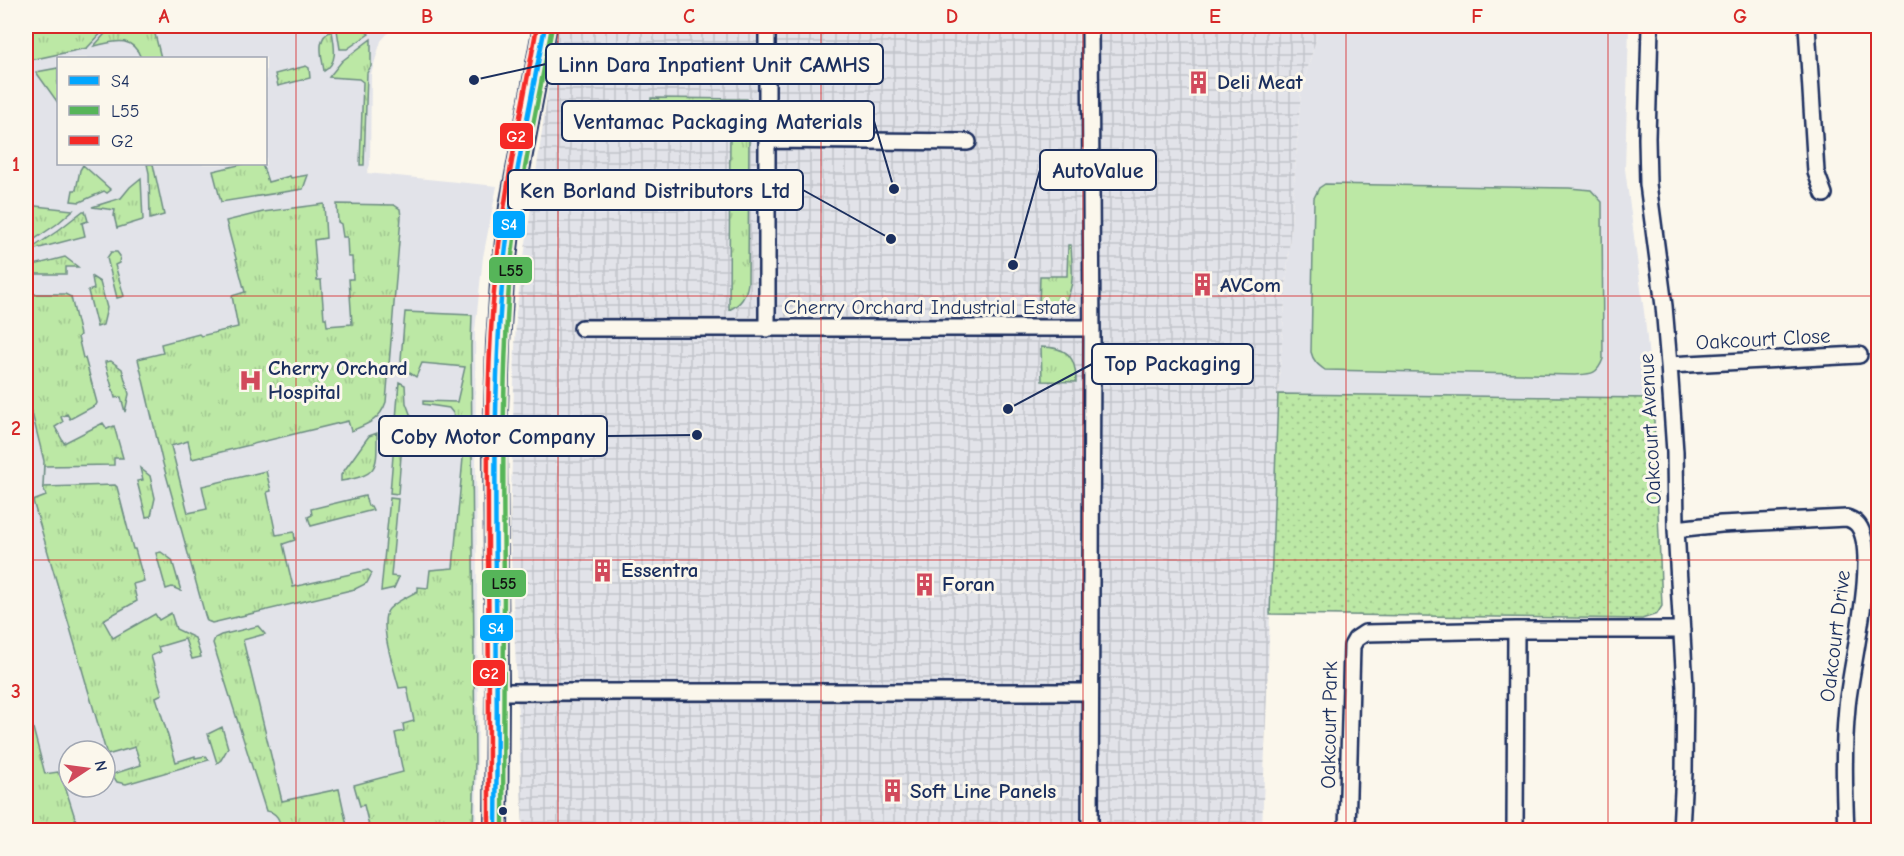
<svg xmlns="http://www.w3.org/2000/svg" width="1904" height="856" font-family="'Comic Neue',sans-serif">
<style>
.built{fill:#e2e3e9;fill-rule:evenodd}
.industrial{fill:url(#industrial-grid)}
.grass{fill:url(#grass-tufts);stroke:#6c8c82;stroke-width:1.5}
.park{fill:url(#park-dots);stroke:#6c8c82;stroke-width:1.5}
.pitch{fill:#bce8a5;stroke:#6c8c82;stroke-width:1.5}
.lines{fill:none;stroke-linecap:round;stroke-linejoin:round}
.street-casing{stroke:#1b2f5e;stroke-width:20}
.secondary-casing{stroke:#1b2f5e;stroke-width:26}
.street{stroke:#fbf7ec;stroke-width:15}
.secondary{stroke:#fbf7ec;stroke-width:21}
.bus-1-casing{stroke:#fbf7ec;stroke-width:9}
.bus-2-casing{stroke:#fbf7ec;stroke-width:9}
.bus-3-casing{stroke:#fbf7ec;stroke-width:9}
.bus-1{stroke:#00a6ff;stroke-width:4.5}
.bus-2{stroke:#56b559;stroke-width:4.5}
.bus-3{stroke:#f52a26;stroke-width:4.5}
.grid{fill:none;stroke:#d62828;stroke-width:1.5;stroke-opacity:0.55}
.bus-dot{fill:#1b2f5e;stroke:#fbf7ec;stroke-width:2}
.labels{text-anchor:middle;stroke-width:6;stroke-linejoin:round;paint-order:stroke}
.poi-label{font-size:21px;font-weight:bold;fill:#1b2f5e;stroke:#fbf7ec;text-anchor:start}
.street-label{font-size:21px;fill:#1b2f5e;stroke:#fbf7ec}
.leader{fill:none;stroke:#1b2f5e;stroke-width:2}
.callout-dot{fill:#1b2f5e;stroke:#fbf7ec;stroke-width:2}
.callout{fill:#fbf7ec;stroke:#1b2f5e;stroke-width:2}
.callout-label{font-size:22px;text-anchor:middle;font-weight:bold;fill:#1b2f5e}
.line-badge{stroke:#fbf7ec;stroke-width:2}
.badge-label{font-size:16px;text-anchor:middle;font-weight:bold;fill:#fff}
.pale-badge-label{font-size:16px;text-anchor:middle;font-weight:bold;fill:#111}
.neatline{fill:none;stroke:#d62828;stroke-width:2}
.grid-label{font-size:20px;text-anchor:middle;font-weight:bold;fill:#d62828}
</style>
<defs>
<pattern id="industrial-grid" width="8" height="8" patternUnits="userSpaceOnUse" patternTransform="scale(1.5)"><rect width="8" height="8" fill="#e2e3e9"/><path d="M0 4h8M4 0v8" fill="none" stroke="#c1c3ca"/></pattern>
<pattern id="grass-tufts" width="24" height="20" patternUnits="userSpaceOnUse" patternTransform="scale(1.5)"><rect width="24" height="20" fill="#bce8a5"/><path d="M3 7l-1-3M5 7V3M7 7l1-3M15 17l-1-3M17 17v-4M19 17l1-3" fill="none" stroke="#a1c790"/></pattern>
<pattern id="park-dots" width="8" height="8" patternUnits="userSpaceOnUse" patternTransform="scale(1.5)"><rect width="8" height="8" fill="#bce8a5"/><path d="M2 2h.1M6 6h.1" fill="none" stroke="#a1c790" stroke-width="1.8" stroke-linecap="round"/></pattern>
</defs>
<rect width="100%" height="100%" fill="#fbf7ec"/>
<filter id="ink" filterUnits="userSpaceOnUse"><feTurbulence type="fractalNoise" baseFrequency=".0167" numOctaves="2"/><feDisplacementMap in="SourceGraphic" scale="12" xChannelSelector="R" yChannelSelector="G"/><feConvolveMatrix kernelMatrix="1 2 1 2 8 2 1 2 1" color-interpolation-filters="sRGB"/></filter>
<g filter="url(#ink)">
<path class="built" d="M26 26H394L381 41 371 74 370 165 367 173 497 186 483 257 475 331 478 725 476 830H26ZM58 58H266V164H58ZM69 751H105V787H69Z
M1320 26H1629L1625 169 1645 319 1653 398 1278 394 1301 91Z"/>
<path class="industrial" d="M557 26H1320L1301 91 1278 394 1262 830H523L510 531 516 313Z"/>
<path class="grass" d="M26 26H108L87 48 26 61Z
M112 26H153L161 58H141C132 34 113 42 94 46Z
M360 27 369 34 347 49H340L337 30Z
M332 31C334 44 339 63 324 71 322 57 315 37 332 31Z
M371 39V66L367 73 364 165H360L363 82 359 79 329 77 342 61Z
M306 66 309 68 310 78 278 86 275 74Z
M58 68V103L36 72Z
M651 98 747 99V129L749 135 748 283C746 297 741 304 729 310L730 119 651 120Z
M147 164H153L164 215 150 219 149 173Z
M243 164H262L268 182 290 176 291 178 308 175 303 189 221 202 213 171Z
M83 165 111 190 107 193 104 191 80 202 71 201 73 190H76L80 170Z
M141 178 143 220 117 228 114 216 115 210 92 207 121 198 130 187Z
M324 204 326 238 314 240 317 280H321L324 318H326L327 326 352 324 349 279H353L352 257H348L347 237H343L341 224 338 222 337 204 394 205 400 209 401 217 386 402C380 420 368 424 351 431L348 421 192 459 188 441 171 446 188 513 207 509 202 486 266 471 271 491 267 492 276 535 294 532 295 540 283 544 293 587 368 570 372 573 367 583 355 589 212 623 207 621 205 615 162 460 138 359 163 353 161 344 199 334 201 336 238 327 232 296 245 292 226 221 263 212Z
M26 205 73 210 57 224 26 245Z
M83 211H85L88 221 82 223 85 236 28 251 56 232Z
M1068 245H1071C1072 268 1077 294 1058 310L1025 312V308L1039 307 1040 276H1067Z
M111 252H117L120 256 119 263 115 265 124 296 117 298 107 258Z
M65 257 78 267H66V274H26V267Z
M92 277 100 282 107 308 103 325 97 327 88 291 94 289Z
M26 294H65L71 297 80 335 78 337 83 358H85L97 403 96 405 70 419 67 414 61 417 63 422 55 427 64 443 103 423 107 429 114 426 123 458H114V465L44 466 43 487 115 485 117 487 133 549H135L144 581 133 584 137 601 103 620 113 638 155 614 159 620 171 613 176 629 195 638 201 657 192 659 185 639 158 647 160 652 151 656 162 694 156 697 176 762 195 756V758L205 756 209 760 126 784 117 782 113 776V774L141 765 135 747 107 755 33 501 46 496 43 486 44 461 26 389Z
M405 312 472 315 471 346 475 760 473 830H368H370L364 805 360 806 354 785 403 772 395 733 404 731 403 724 414 721 407 687 399 688C395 671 377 622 389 609 396 601 409 596 418 591V587L428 588 430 570 453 568 466 425 456 423 453 413 449 408 423 404V401L457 402 465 367 422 363 416 377 402 368 401 359Z
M1041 347C1067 347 1076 356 1076 382L1042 381Z
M111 361 122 369 129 394 125 412 121 397 115 398 105 362Z
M399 382 405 385 406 403 412 419 404 418 398 494 390 493Z
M377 433C377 468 379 475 341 481V475L366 440 369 436Z
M140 468 150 476 155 498 151 516 146 517 137 481 143 480Z
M365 496 368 506H371L373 510 311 526 308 517 312 515 311 509Z
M390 498 398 499 391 576 399 577 394 588 381 591Z
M161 552 172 560 181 591 172 587 166 589 156 553Z
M258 626 265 634 243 640 282 801 339 789 348 830H281C280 820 277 812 266 811L213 643 215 638 221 635Z
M26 708 28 709 45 774 58 772 62 777 76 821 50 830H26Z
M222 727 228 748 221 760 217 763 208 734Z"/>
<path class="park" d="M1278 394 1653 398 1662 606 1657 614 1642 619 1270 614Z"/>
<path class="pitch" d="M1325 184 1569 188 1591 190 1602 202 1603 359C1597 375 1591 374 1575 375L1325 370C1318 365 1313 361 1311 352L1314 198 1319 188Z"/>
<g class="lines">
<defs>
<path id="street" d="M1650 26 1647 138 1648 184 1664 306 1669 365 1675 452 1676 529 1685 687 1684 772 1681 830
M1807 26 1816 172 1824 194
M767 140 968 142
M582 328H1092
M767 329V26
M1669 365 1859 355
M1676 529 1721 524 1847 518C1852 520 1855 521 1858 525 1880 554 1850 668 1847 707 1843 748 1844 789 1846 830
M497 692H1090
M1090 830 1092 340 1090 26
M1347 830 1352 646 1356 639 1365 633 1516 630H1682
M1515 830 1516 630"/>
<path id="secondary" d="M496 830 497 692 495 443 498 343 502 283 511 207 545 26"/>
</defs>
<use href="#street" class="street-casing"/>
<use href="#secondary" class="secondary-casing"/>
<use href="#street" class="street"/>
<use href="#secondary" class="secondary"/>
<defs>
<path id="bus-1" d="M496 830C497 748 497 667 496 585 495 485 494 385 502 286 509 198 529 112 545 26"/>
<path id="bus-2" d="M503 830C504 750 504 670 504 590 503 489 502 388 509 286 516 199 536 113 552 27"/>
<path id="bus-3" d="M489 830C489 735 489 639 488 544 488 456 486 368 495 281 503 195 522 110 537 26"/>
</defs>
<use href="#bus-1" class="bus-1-casing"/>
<use href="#bus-2" class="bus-2-casing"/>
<use href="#bus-3" class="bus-3-casing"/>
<use href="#bus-1" class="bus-1"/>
<use href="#bus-2" class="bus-2"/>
<use href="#bus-3" class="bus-3"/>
</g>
</g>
<path class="grid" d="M296 26V830M558 26V830M821 26V830M1083 26V830M1346 26V830M1608 26V830M26 296H1878M26 560H1878"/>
<defs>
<symbol id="building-bare" viewBox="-9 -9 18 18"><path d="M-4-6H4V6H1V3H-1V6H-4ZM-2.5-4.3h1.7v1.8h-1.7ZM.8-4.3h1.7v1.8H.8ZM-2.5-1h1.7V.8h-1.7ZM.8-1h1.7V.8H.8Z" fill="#d1495b" stroke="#fbf7ec" stroke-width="2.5" paint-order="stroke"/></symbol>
<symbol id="hospital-bare" viewBox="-9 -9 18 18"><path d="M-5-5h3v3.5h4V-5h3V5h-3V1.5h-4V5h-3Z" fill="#d1495b" stroke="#fbf7ec" stroke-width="2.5" paint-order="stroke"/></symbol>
</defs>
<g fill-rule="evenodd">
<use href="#building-bare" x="1182" y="66" width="33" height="33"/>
<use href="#building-bare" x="1186" y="268" width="33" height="33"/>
<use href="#hospital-bare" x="234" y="364" width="33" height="33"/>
<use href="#building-bare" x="586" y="554" width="33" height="33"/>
<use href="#building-bare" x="908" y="568" width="33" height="33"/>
<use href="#building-bare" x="876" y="774" width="33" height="33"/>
</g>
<circle class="bus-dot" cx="503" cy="811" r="5"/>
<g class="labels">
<g class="poi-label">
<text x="1217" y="89">Deli Meat</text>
<text x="1220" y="292">AVCom</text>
<text x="268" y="375">Cherry Orchard<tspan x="268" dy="24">Hospital</tspan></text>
<text x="621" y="577">Essentra</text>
<text x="942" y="591">Foran</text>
<text x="910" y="798">Soft Line Panels</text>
</g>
<g class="street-label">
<text x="930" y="314">Cherry Orchard Industrial Estate</text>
<text transform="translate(1763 339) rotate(-3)" y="7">Oakcourt Close</text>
<text transform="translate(1650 429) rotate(-93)" y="7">Oakcourt Avenue</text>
<text transform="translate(1835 636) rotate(-83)" y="7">Oakcourt Drive</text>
<text transform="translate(1329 725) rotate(-89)" y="7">Oakcourt Park</text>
</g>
</g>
<path class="leader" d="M474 80L546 64M894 189L874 121M1013 265L1040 170M891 239L803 190M1008 409L1092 364M697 435L607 436"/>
<g class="callout-dot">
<circle cx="474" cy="80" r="6"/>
<circle cx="894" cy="189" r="6"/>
<circle cx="1013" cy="265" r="6"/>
<circle cx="891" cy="239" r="6"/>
<circle cx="1008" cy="409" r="6"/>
<circle cx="697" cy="435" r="6"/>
</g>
<g class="callout">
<rect x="546" y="44" width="337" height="40" rx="6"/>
<rect x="562" y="101" width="312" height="40" rx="6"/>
<rect x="1040" y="150" width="116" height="40" rx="6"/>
<rect x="508" y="170" width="295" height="40" rx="6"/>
<rect x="1092" y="344" width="161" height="40" rx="6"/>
<rect x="379" y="416" width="228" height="40" rx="6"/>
</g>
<g class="callout-label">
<text x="714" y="72">Linn Dara Inpatient Unit CAMHS</text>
<text x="718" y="129">Ventamac Packaging Materials</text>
<text x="1098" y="178">AutoValue</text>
<text x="655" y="198">Ken Borland Distributors Ltd</text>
<text x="1173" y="371">Top Packaging</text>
<text x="493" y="444">Coby Motor Company</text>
</g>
<g class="line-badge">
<rect x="499" y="122" width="35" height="28" rx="6" fill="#f52a26"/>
<rect x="492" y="210" width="34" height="29" rx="6" fill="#00a6ff"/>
<rect x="488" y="256" width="45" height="28" rx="6" fill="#56b559"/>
<rect x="481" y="569" width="46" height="29" rx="6" fill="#56b559"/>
<rect x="479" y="614" width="35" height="28" rx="6" fill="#00a6ff"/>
<rect x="472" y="659" width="34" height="28" rx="6" fill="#f52a26"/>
</g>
<g class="badge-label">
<text x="516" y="142">G2</text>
<text x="509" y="230">S4</text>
<text x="496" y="634">S4</text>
<text x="489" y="679">G2</text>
</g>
<g class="pale-badge-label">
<text x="511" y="276">L55</text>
<text x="504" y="589">L55</text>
</g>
<rect width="1904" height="856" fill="none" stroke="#fbf7ec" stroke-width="66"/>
<rect x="57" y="57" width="210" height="108" fill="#fbf7ec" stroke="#a1a7b3" stroke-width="1.5"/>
<rect x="69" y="76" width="30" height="9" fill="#00a6ff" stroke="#a1a7b3" stroke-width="1.5"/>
<text x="111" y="87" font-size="18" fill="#1b2f5e">S4</text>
<rect x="69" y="106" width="30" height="9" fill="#56b559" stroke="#a1a7b3" stroke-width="1.5"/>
<text x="111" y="117" font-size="18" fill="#1b2f5e">L55</text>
<rect x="69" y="136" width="30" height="9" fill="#f52a26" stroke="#a1a7b3" stroke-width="1.5"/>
<text x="111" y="147" font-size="18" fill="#1b2f5e">G2</text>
<g transform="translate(87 769) rotate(77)"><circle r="28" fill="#fbf7ec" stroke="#a1a7b3" stroke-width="1.5"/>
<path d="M0-4.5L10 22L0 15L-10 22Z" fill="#d1495b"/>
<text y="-9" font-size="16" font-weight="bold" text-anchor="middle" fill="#1b2f5e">N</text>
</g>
<rect x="33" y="33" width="1838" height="790" class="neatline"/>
<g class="grid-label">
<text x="164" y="23">A</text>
<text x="427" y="23">B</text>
<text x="689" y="23">C</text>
<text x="952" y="23">D</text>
<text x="1215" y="23">E</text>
<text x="1477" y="23">F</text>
<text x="1740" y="23">G</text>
<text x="16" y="171">1</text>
<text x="16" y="435">2</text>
<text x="16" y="698">3</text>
</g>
</svg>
